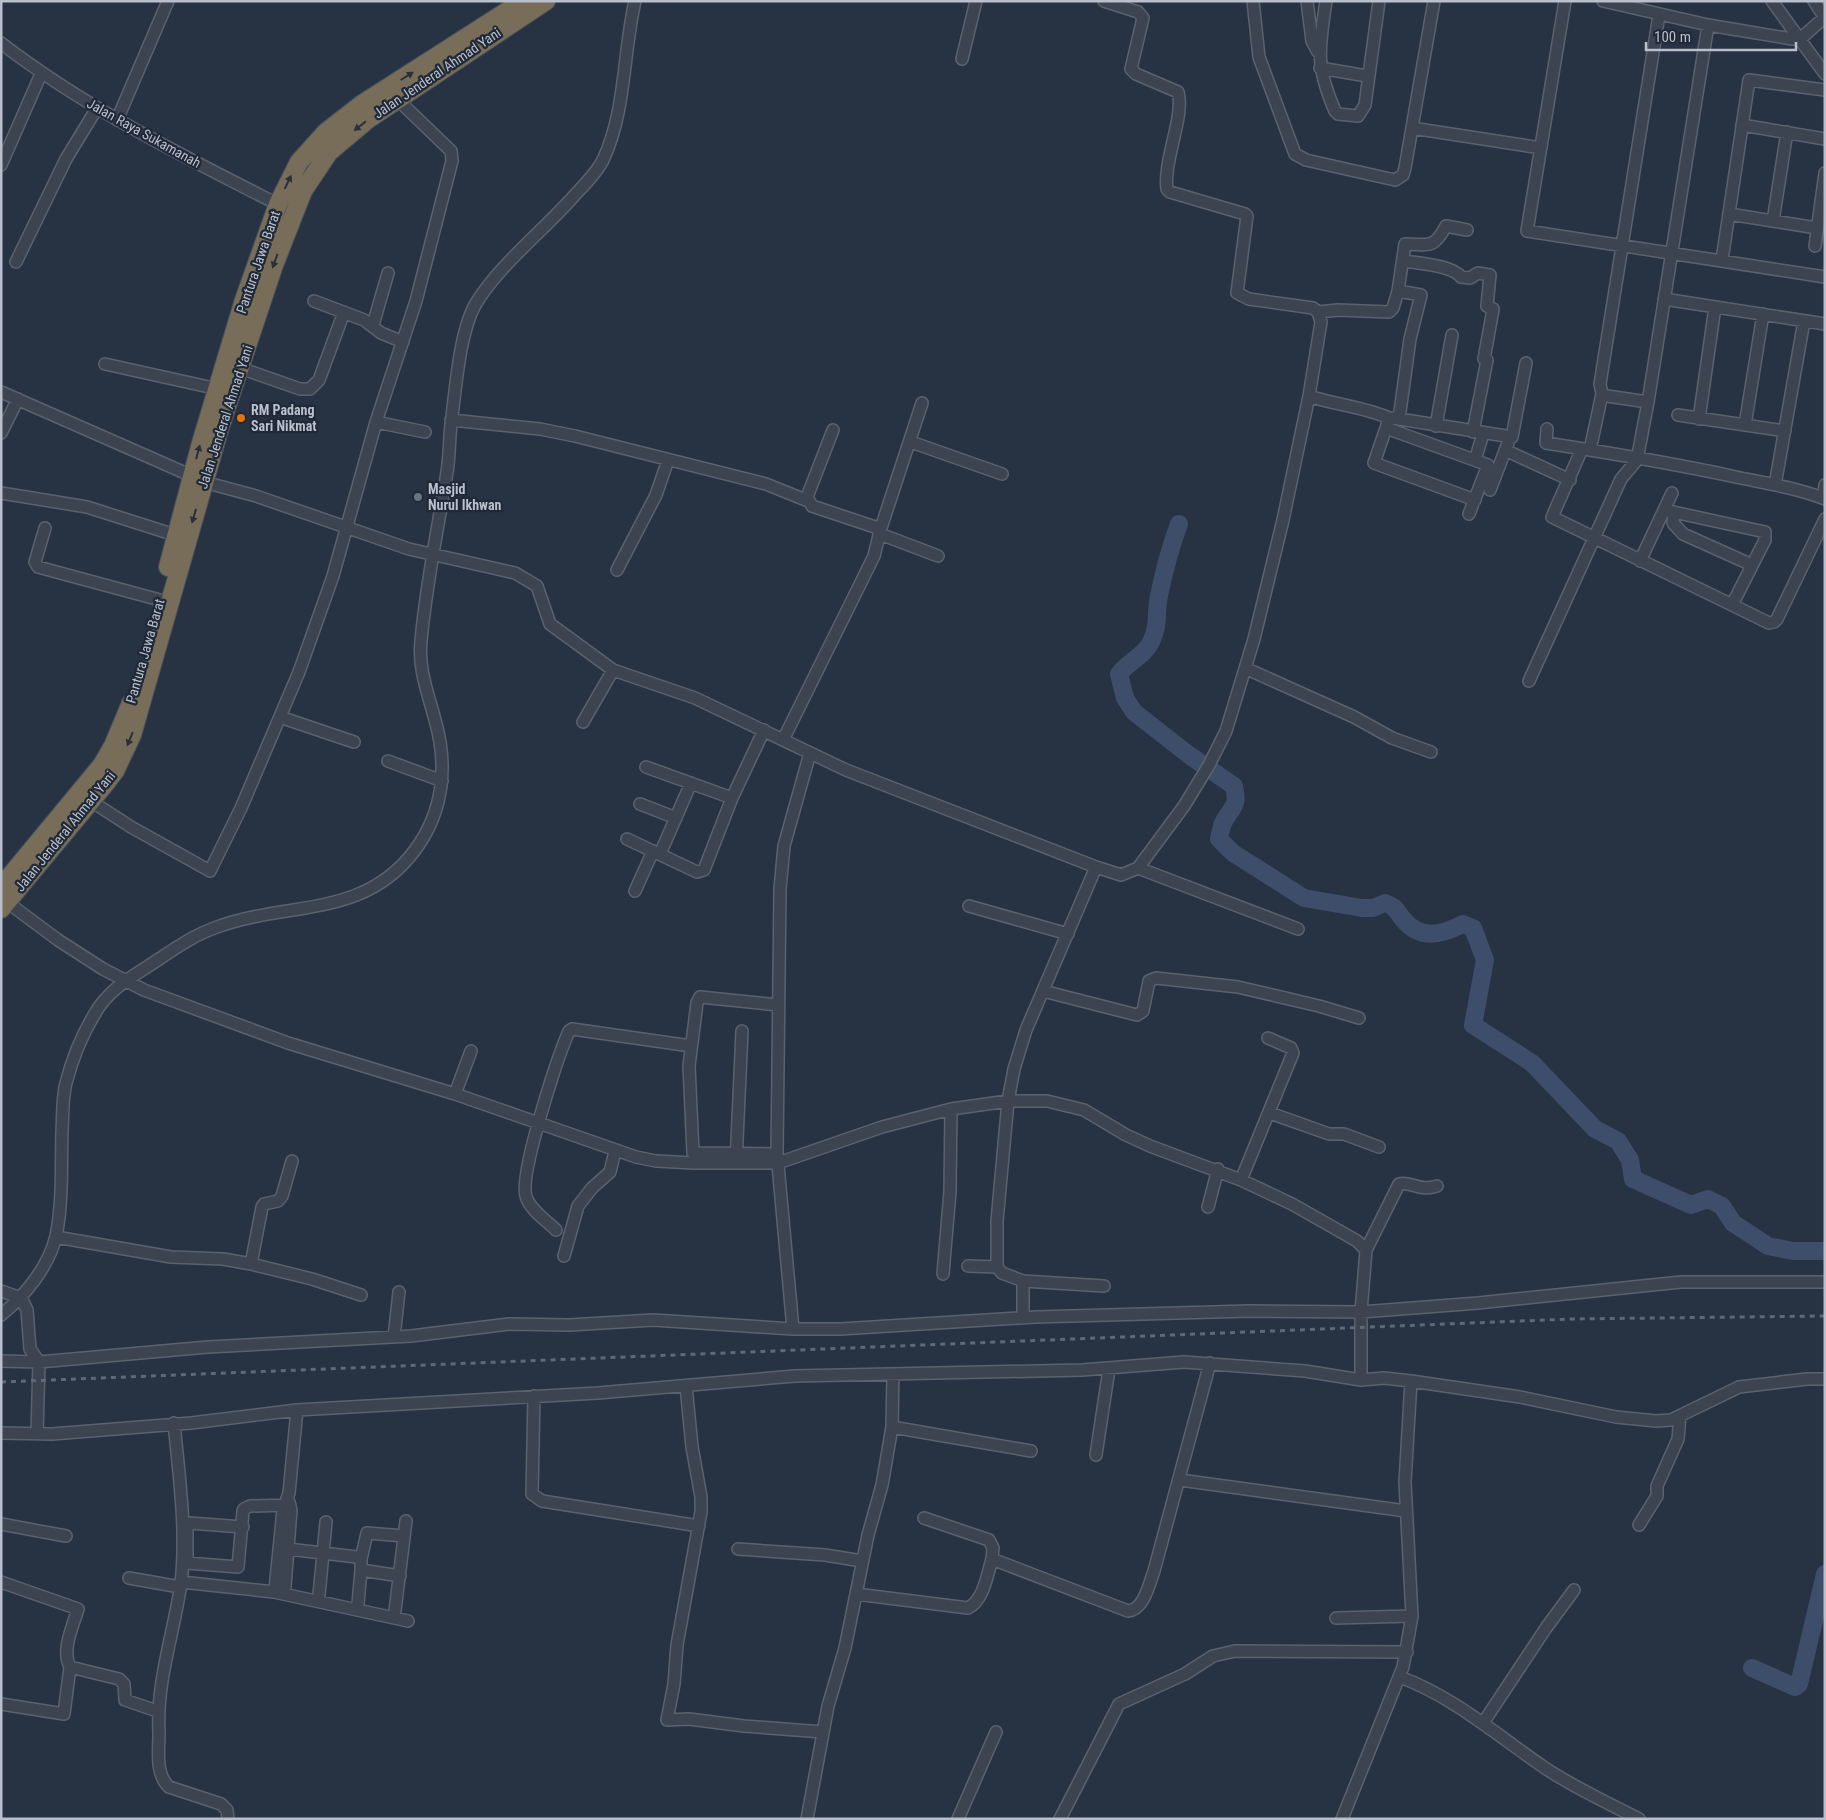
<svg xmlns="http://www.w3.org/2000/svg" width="1826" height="1820" font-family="'Roboto Condensed',sans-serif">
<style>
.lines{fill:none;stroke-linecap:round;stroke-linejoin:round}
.river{stroke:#3e4e6a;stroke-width:18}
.minor-casing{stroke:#5a626f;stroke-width:14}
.highway-casing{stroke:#464f5c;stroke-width:20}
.minor{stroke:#3c4452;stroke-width:11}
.highway{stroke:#776d59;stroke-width:18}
.rail{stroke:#5e6878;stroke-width:3;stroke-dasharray:5 5;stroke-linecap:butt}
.oneway{fill:#29303a}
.food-dot{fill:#e8710a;stroke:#202937;stroke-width:2}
.worship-dot{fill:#6b7280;stroke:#202937;stroke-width:2}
.labels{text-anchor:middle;stroke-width:4.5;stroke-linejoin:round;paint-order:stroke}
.street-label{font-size:14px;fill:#b9bfcc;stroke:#202937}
.poi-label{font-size:14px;font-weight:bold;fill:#b9bfcc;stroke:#202937;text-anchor:start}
</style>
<rect width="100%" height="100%" fill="#273242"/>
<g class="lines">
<path class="river" d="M1179 524C1170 548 1164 571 1159 596 1155 613 1160 623 1151 642 1144 656 1129 661 1119 674L1125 698 1134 712 1189 755 1234 786C1239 807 1232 806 1223 823 1221 828 1220 834 1219 839L1233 853 1304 898 1362 908H1373L1385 903C1395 906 1396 910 1402 918 1420 941 1441 935 1463 924L1473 928 1485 960 1473 1025 1532 1063 1595 1129 1618 1141 1630 1160 1633 1179 1691 1205 1708 1199 1722 1206 1733 1223 1768 1246 1793 1251H1825
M1752 1668 1795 1687 1799 1684 1825 1574"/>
<defs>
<path id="minor" d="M1253 1 1259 57 1295 154 1306 160 1395 180 1403 175 1405 168 1434 1
M1307 1 1312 41 1318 52
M1326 1C1319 49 1315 65 1335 111L1338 114 1358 116 1365 105 1379 1
M1565 1 1527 231 1825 277
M1603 1 1708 25 1792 39H1800L1824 18
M1772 1 1825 74
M1814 1 1825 18
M1 43C91 112 193 161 293 212
M962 59 976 1
M1320 68 1367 76
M117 120 168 1
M1742 125 1825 139
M1412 128 1541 148
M1 165 41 74
M1729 214 1817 228
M1773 221 1787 132
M1815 246 1825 173
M1722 260 1749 80 1825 90
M1403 261C1417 263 1452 265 1461 277L1470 278 1478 273 1490 275 1487 306 1493 309 1492 315 1484 359 1487 360 1473 432
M16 262 66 159 97 108
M1664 299 1825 324
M314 301 364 320 381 333 403 342
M1318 312 1338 310 1389 312 1393 308 1398 291
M373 325 388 273
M105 364 218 389
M240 368 300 389H310L319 380 344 312
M1 392 192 476
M1309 396C1336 405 1364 407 1389 418L1386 428 1488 465 1469 514
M1648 402 1607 396 1602 394 1600 384 1659 15
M1678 415 1785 431
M1393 418 1512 437 1526 363
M1399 419 1410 339 1421 295 1398 291 1405 244C1429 244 1433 250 1446 226L1467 230
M1699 419 1715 307
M451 420 540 429 575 436 766 484 808 501
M376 422 425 432
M1745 425 1763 314
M1436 426 1452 335
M1386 428 1374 463 1475 500
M1547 429 1546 443C1610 453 1673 463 1736 477 1765 483 1797 488 1825 499
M1 433 18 399
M911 442 1002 474
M1582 449 1552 517 1769 623 1774 622 1777 619 1825 519
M1505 450 1570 480
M1590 450 1602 394
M1475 460 1483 434
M204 482 256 496 409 549 515 573 537 586 550 624 613 670 695 698 846 770 1096 867 1026 1030 1014 1069 1008 1101 997 1221V1267L1002 1273 1023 1281V1318
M1775 485 1804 321
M1490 490 1508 443
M1 493 87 507 175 535
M1823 498 1825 485
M1664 510 1765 532V540L1732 605
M1674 512 1673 523 1683 534 1752 565
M45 528 35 562 38 567 160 600
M880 531 922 403
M880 534 938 556
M1640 561 1672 493
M617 570 656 495 668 460
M1245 668 1354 717 1392 738 1431 752
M1529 681 1621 479 1637 460 1648 402 1708 25
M280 717 354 742
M583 722 613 670
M783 740 874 556 880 531 875 527 812 506 807 497 833 430
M388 761 442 781
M646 767 732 798
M91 801 131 827 210 871 241 808 299 672 333 576 376 422 416 301 452 161 451 151 397 99
M640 804 676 818
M627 839 697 872 704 870 732 798 764 730
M660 854 691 783
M1096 867 1121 875 1138 868 1184 806 1209 765 1226 731 1254 639 1283 520 1309 396 1321 322 1318 312 1313 308 1249 299 1237 293 1247 216 1245 214 1170 192 1167 189C1163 161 1185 115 1178 92L1136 74 1131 69 1143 18 1138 12 1104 1
M1138 868 1298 929
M635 891 653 851
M7 902 58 940 103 969 144 990 288 1043 455 1094 636 1157 656 1161 693 1163H778L882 1127 951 1109 1008 1101H1047L1084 1110 1126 1135 1150 1146 1241 1180 1292 1204 1357 1241 1366 1250 1361 1312V1380
M969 906 1068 934
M1043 991 1137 1015 1143 1011 1149 981 1156 978 1238 987 1319 1006 1359 1018
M455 1094 471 1051
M1270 1113 1329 1134H1344L1379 1147
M777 1154 693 1153 689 1066 697 1003 700 997 778 1005
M736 1162 742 1031
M1241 1180 1293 1053 1291 1048 1268 1038
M1208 1207 1218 1169
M556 1230C547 1221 529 1209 526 1196 519 1174 558 1056 569 1031L572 1029 691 1046
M56 1237 171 1257 223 1259 251 1264 312 1279 361 1295
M1366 1250 1399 1184C1411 1181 1420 1192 1437 1186
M564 1256 578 1206 592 1188 610 1172 615 1151
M251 1264 262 1207 264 1204 278 1201 282 1196 292 1161
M968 1266 997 1267
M943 1274 950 1191 951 1109
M1023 1281 1104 1286
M1 1291 21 1298 27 1310 30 1349 39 1362 37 1433
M1 1315C25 1296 49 1266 56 1236 63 1202 61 1165 62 1131 63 1115 62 1098 66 1083 72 1060 82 1035 94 1015 106 993 126 980 147 967 170 952 191 936 217 927 288 901 364 919 415 850 444 811 448 765 435 720 428 693 418 669 421 641 426 584 438 528 447 472 450 454 449 435 452 416 456 385 460 332 475 305 497 267 543 231 573 197 583 186 596 174 603 160 626 111 623 53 635 1
M793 1329 777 1154 780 889 784 846 810 753
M394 1337 399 1292
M1 1361 39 1362 208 1347 411 1336 509 1324 569 1325 653 1320 793 1329H840L1036 1317 1249 1311 1361 1312 1478 1303 1681 1282H1825
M686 1386 692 1447 701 1497V1512L677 1645 674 1684 667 1720 689 1719 744 1726 823 1732
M534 1396 532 1494 542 1501 699 1526
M174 1423C179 1475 187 1531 181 1583 174 1633 156 1682 159 1733 159 1750 155 1774 169 1787L221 1804 227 1810 228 1819
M892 1427 1031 1451
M1 1433 52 1434 191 1423 297 1410 598 1393 795 1376 1082 1370 1184 1362 1305 1371 1361 1380 1384 1378 1411 1381 1520 1397 1616 1417 1656 1421 1671 1420 1739 1387 1807 1379H1825
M1096 1455 1109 1369
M1180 1480 1406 1511
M288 1499 291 1510 285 1587 275 1589 283 1510 289 1493 297 1410
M924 1518 989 1540 993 1548 992 1559
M1 1524 66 1536
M1639 1525 1657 1496V1486L1678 1439 1680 1416
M243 1527 189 1523 187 1526V1563L238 1567 243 1511 244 1509 250 1506 290 1505
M288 1549 357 1557 361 1559V1570L400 1576
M738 1549 825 1555 862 1561
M361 1559 367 1533 404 1536
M129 1578 180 1587
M1 1582 78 1609C73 1626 61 1650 70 1667L119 1679 124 1684 125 1700 157 1711
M181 1582 274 1592 408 1621
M856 1594 968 1608C984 1600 987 1575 992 1559L1128 1611C1144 1610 1149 1584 1154 1571L1210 1363
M319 1595 326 1522
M358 1604 361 1570
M395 1611 406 1521
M1336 1618 1412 1616
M1400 1677C1454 1697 1498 1736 1545 1768 1575 1788 1608 1803 1639 1819
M1 1704 64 1714 70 1667
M1483 1723 1546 1628 1574 1590
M807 1819 828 1706 845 1648 868 1535 882 1485 892 1427 893 1374
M958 1819 996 1732
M1060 1819 1119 1704 1185 1674 1213 1656 1235 1651 1407 1652
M1342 1819 1403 1667 1412 1616 1405 1482 1411 1381"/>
<path id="highway" d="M168 567 201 443 244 300 278 204 299 162 326 132 362 104 523 1
M1 887 102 765 113 746 131 703
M1 909 105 784 115 771 132 735 220 427 274 265 303 191 329 152 367 120 546 1"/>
</defs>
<use href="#minor" class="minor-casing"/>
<use href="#highway" class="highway-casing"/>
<use href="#minor" class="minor"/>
<use href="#highway" class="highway"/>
<path class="rail" d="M1 1382 1571 1319 1825 1316"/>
</g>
<defs><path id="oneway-solid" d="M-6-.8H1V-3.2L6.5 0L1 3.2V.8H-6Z" transform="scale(1.25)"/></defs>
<g class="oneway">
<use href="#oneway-solid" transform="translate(407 76) rotate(-32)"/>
<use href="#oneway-solid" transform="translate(360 126) rotate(142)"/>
<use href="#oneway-solid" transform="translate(288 182) rotate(-64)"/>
<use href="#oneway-solid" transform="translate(275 261) rotate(110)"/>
<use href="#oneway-solid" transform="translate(198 452) rotate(-75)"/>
<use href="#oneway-solid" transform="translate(194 516) rotate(106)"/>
<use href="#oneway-solid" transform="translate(130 739) rotate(112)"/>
</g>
<circle class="food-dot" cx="241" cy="418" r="5"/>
<circle class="worship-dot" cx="418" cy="497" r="5"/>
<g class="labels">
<g class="street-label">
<text transform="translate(437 73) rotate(-34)" y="5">Jalan Jenderal Ahmad Yani</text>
<text transform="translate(144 133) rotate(29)" y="5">Jalan Raya Sukamanah</text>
<text transform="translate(258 262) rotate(-71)" y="5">Pantura Jawa Barat</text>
<text transform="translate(225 417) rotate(-72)" y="5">Jalan Jenderal Ahmad Yani</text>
<text transform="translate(145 651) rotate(-74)" y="5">Pantura Jawa Barat</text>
<text transform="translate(65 831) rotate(-51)" y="5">Jalan Jenderal Ahmad Yani</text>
</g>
<g class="poi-label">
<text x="251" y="415">RM Padang<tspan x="251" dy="16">Sari Nikmat</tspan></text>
<text x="428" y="494">Masjid<tspan x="428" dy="16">Nurul Ikhwan</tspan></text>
</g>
</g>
<rect width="1826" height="1820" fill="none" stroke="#b9bfcc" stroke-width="5"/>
<path d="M1646 42v8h150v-8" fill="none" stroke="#b9bfcc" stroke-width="2.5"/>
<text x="1654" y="42" font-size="15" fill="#b9bfcc" stroke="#202937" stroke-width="4" paint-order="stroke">100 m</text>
</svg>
